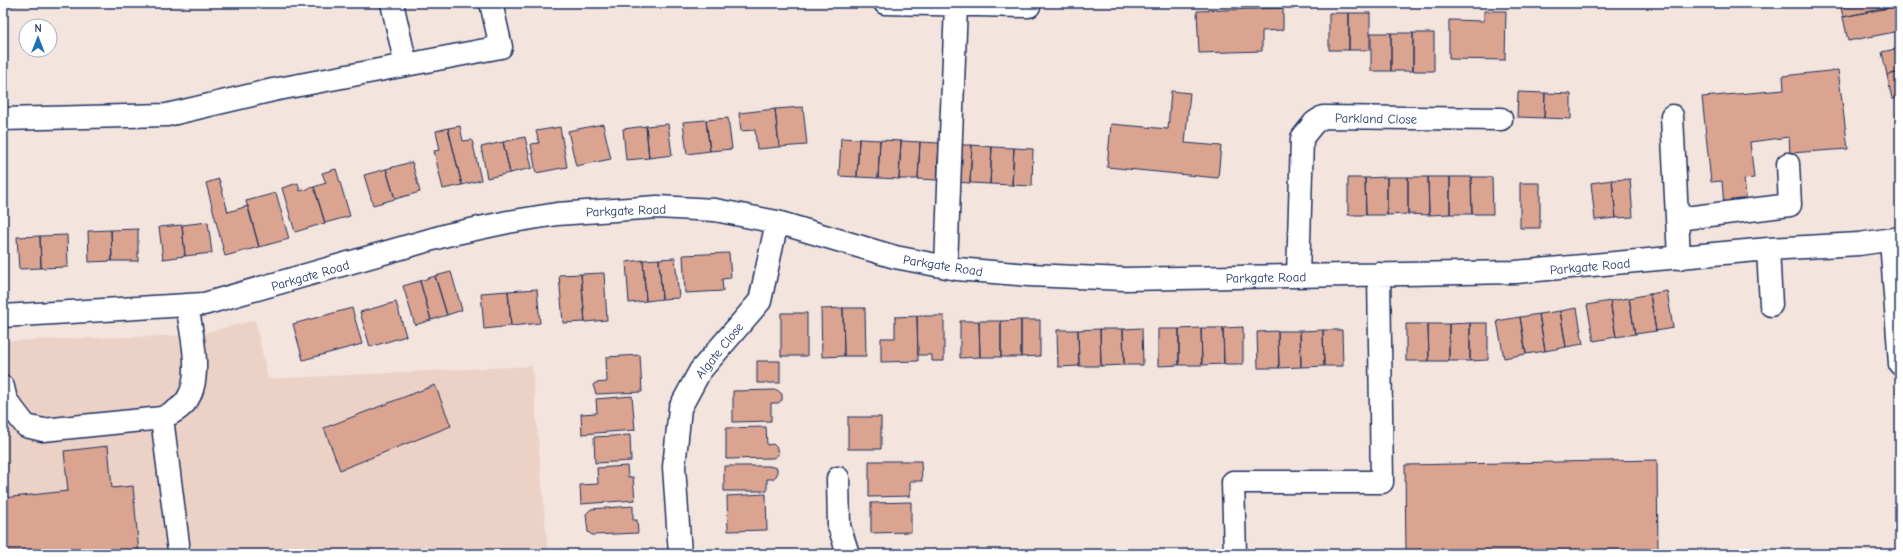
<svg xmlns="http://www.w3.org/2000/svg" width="1903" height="557" font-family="'Comic Neue',sans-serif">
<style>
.built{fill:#ecd1c7}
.building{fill:#daa490;stroke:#1b2f5e}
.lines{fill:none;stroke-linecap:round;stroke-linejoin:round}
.minor-casing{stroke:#1b2f5e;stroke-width:25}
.minor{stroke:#fff;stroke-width:22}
.labels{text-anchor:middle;stroke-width:3;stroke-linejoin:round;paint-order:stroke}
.street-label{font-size:13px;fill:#1b2f5e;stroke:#fff}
</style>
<rect width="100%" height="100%" fill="#f4e4de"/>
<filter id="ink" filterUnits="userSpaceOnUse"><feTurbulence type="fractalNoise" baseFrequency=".025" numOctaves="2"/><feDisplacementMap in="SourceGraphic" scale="8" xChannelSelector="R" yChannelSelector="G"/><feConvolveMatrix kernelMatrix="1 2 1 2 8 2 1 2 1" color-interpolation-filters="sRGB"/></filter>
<g filter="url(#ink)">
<path class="built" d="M255 320 268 379 532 366 548 554H3V341L196 335Z"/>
<path class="building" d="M3 3H23V4L4 7Z
M1840 3H1896L1897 6 1843 17Z
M1897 6 1900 31 1848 41 1843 17Z
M1283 8V30L1262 31V51L1199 53 1197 11Z
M1484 11H1506L1505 60 1449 59V20L1484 21Z
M1329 13H1349V50H1329Z
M1349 13H1370V50H1349Z
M1371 33H1391V71H1371Z
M1391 33H1413V71H1391Z
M1413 33H1434V71H1413Z
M1900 48V72L1887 75 1882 52Z
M1838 70 1848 149 1790 153 1789 137 1750 142 1754 178 1744 179 1747 204 1724 206 1722 181 1711 182 1702 97 1784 90 1783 76Z
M1900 72V98L1892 99 1887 75Z
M1171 91 1190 93 1185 143 1221 146 1218 178 1107 167 1111 124 1168 129Z
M1518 92 1545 93 1544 118 1517 117Z
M1545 93 1571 94V119L1544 118Z
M803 107 807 145 779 147 775 109Z
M775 109 779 147 757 149 755 130 741 131 739 113Z
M728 118 732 149 710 151 706 120Z
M706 120 710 151 687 154 683 122Z
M603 124 611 159 576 166 568 131Z
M668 124 672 155 649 158 646 126Z
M460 126 463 141 472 140 481 180 462 185 448 128Z
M646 126 649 158 626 160 623 129Z
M560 127 567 167 536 173 531 144 539 143 536 131Z
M448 128 462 185 443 189 434 151 440 150 436 131Z
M525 137 532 168 510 173 503 142Z
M841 138 859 139 857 177 839 176Z
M859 139 880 140 878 178 857 177Z
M880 140 901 141 899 179 878 178Z
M901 141 920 142 918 179H899Z
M503 142 510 173 487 178 481 147Z
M920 142 939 143 937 180 918 179Z
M954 145H972L970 183 952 182Z
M972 145 992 147 990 184 970 183Z
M992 147 1014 148 1012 185 990 184Z
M1014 148 1033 149 1032 186 1012 185Z
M412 162 420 192 395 199 386 169Z
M336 169 350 216 325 223 314 187 326 183 322 173Z
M386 169 395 199 373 205 364 175Z
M1387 177V215H1366L1365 178Z
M1387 177H1408V214L1387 215Z
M1408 177H1428L1429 215 1408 214Z
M1428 177H1450V214L1429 215Z
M1450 177H1471L1472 214H1450Z
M1471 177H1492L1493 214H1472Z
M1348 178H1365L1366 215H1348Z
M219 179 228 212 248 206 259 247 225 256 206 183Z
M1630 179 1633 217 1616 218 1612 180Z
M1612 180 1616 218 1595 220 1591 183Z
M298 183 300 191 314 187 325 223 295 232 282 188Z
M1520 183H1540V228H1520Z
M276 193 289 239 259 247 246 201Z
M208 222 212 253 185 256 182 225Z
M182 225 185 256 163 259 159 227Z
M138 229V261H112L111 230Z
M111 230 112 261 89 262 88 231Z
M67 235 68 267 41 268 40 236Z
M40 236 41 268 19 269 17 237Z
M729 253 731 278 722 279 723 291 685 293 683 255Z
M675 258 679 298 662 299 659 259Z
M659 259 662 299 646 301 643 260Z
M643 260 646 301 629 303 626 262Z
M451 272 462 310 447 315 435 276Z
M604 273 607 320 585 322 581 274Z
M581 274 585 322 563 323 559 275Z
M435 276 447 315 431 320 420 281Z
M420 281 431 320 415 325 403 286Z
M537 289 540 323 511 326 508 291Z
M508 291 511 326 484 329 481 293Z
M1667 291 1673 328 1656 331 1650 294Z
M1650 294 1656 331 1635 334 1629 298Z
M1629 298 1635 334 1616 337 1610 301Z
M1610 301 1616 337 1594 341 1587 305Z
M396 302 406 336 370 347 360 312Z
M352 308 362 344 303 360 293 324Z
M843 308 844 356 822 357 821 309Z
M843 308H865L866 356H844Z
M1577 308 1583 344 1566 347 1560 311Z
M1560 311 1566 347 1545 351 1539 314Z
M781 313H807V356H781Z
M1539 314 1545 351 1526 354 1520 317Z
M917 316H944V361H932V355H918Z
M917 316 918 361 881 362V338H895V317Z
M1520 317 1526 354 1504 358 1497 321Z
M1021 320V357H1001V321Z
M1021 320H1040V356L1021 357Z
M960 321H979L980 357 960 358Z
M979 321H1001V357H980Z
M1470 323V361H1449V324Z
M1470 323H1488V360L1470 361Z
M1406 324H1428L1429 361H1406Z
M1428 324H1449V361H1429Z
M1243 327V364H1224L1223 328Z
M1142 328 1143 365H1124L1123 329Z
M1201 328H1223L1224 364 1202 365Z
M1201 328 1202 365H1179V329Z
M1100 329H1123L1124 365 1101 366Z
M1100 329 1101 366H1079L1078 330Z
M1158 329H1179V365L1158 366Z
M1057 330H1078L1079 366 1058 367Z
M1323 330 1324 366 1301 367 1300 331Z
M1323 330H1342L1343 366H1324Z
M1278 331H1300L1301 367 1279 368Z
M1278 331 1279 368H1258L1257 332Z
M640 355 642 392 596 394 593 385 595 383 607 382 606 357Z
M757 361H780V383H757Z
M435 385 451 426 340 470 324 428Z
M777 390 782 394V400L778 403H771V421L733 422V391Z
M632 396 635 430 582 434 581 414 597 413 596 399Z
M848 417H881V449H848Z
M766 427 767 445 773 444 777 448 778 455 773 458 726 459V428Z
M630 435 631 461 595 463 594 437Z
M108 446 112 488 133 486 139 554H3V498L68 491 64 451Z
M1657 460 1658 554H1406L1405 465Z
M869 461H921L922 481H910V496L869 497Z
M627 466 628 477H633L635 500 581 504 580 485 598 484 597 468Z
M724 466H769L777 468V475L773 479H767V491H724Z
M766 494 767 530 728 531 727 496Z
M911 502V532L871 533V503Z
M633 506V520H637L638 533 592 535 588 532 586 514 591 509Z"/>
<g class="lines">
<defs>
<path id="minor" d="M392 3 406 65
M885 3 1029 6
M1672 116 1679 258
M3 119 167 115 273 90 501 47 491 3
M1677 219 1790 205 1788 164
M1891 240 1900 364
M1768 249 1771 305
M946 266 956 5
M1298 276 1302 138 1314 123 1323 117 1501 119
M3 316 204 304 447 235 508 222 557 214 657 207 715 210 777 222 895 257 957 269 1029 275 1125 279 1516 272 1768 249 1859 244 1900 238
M3 387 6 400 26 426 43 430 162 418C172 413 181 409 187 400 203 377 191 331 187 305
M162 418 178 544
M838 478 839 526 848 554
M680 554 674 467 680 408 700 371 760 301 777 222
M1235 554 1233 482H1382L1379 274"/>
</defs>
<use href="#minor" class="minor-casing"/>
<use href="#minor" class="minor"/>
</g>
</g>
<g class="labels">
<g class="street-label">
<text transform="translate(1376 118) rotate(1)" y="5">Parkland Close</text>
<text transform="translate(626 210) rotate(-2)" y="5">Parkgate Road</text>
<text transform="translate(943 265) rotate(9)" y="5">Parkgate Road</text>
<text transform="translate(1590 266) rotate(-5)" y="5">Parkgate Road</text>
<text transform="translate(310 275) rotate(-16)" y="5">Parkgate Road</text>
<text transform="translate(1266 277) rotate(-1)" y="5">Parkgate Road</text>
<text transform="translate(719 350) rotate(-51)" y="5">Algate Close</text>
</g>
</g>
<rect width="1903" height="557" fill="none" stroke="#fff" stroke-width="16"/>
<rect x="8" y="8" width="1887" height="541" fill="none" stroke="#1b2f5e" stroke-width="1.5" filter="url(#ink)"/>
<g transform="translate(38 38)"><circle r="19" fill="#ffffff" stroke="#a4acbf"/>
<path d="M0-3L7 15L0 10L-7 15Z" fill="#1f6fb2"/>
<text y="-6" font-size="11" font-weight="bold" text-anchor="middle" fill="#1b2f5e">N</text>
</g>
</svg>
